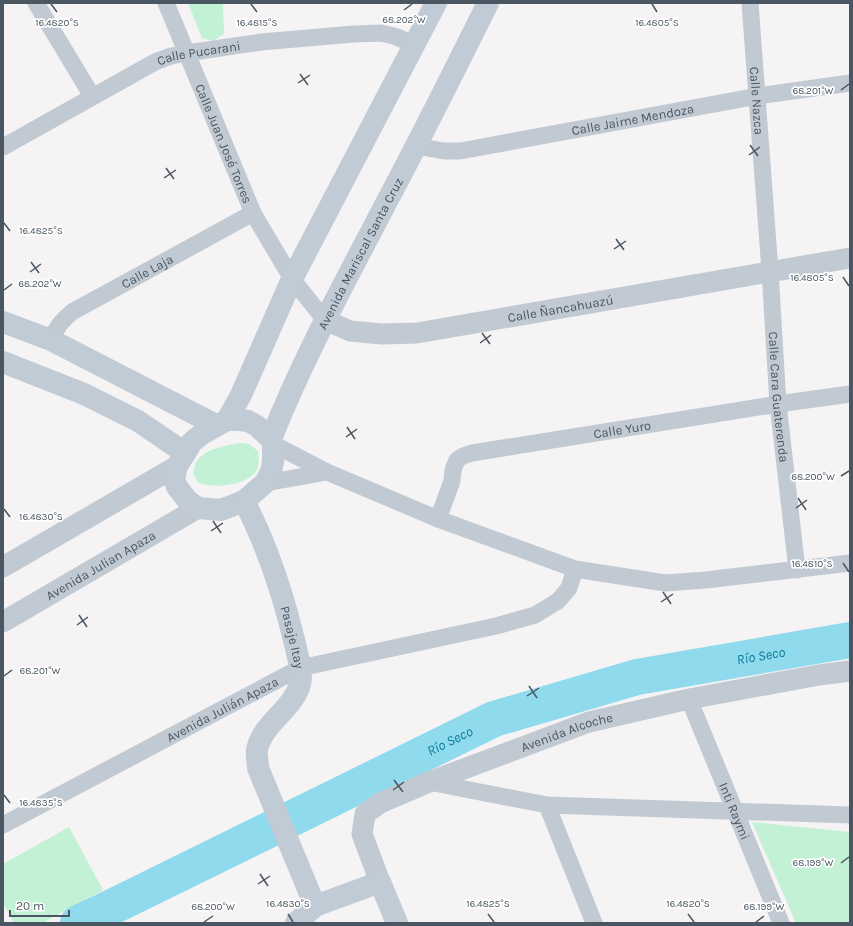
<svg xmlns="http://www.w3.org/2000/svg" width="853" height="926" font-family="Karla,sans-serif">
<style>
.green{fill:#c3f1d5}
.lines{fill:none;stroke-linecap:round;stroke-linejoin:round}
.river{stroke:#90daee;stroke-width:36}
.minor{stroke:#c1cad2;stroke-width:17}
.tertiary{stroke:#c1cad2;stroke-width:21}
.secondary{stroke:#c1cbd6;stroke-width:22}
.ticks{fill:none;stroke:#4a5661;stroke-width:1.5}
.labels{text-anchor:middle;stroke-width:3.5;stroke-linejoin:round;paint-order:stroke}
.street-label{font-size:13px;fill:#4a5661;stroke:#fff}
.water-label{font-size:14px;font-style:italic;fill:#0c7c9b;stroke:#fff}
.ticks-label{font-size:10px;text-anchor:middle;fill:#4a5661;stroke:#fff;stroke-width:3.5;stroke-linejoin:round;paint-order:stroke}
</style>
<rect width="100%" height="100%" fill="#f5f3f3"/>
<path class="green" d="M188 3H223L224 34 213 41 202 38Z
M241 443 249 444 258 451C259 459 260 468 254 474 242 486 211 489 197 482L193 473C194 469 195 464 197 461 206 448 227 445 241 443Z
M752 822 850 832V923H796Z
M69 827 103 890 42 923H14L3 903V864Z"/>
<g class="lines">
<path class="river" id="s1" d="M78 923 114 906 494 719 637 677 850 640"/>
<g class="minor">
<path d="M36 3 92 96"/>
<path id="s2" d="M166 3 253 213 292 279 325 320"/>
<path id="s3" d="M750 3 770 271 778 404 797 570"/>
<path id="s4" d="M416 146 444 151H460L758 96 850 83"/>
<path id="s5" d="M3 147 155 62 171 56 187 53 261 42 354 34 381 33 394 36 414 44"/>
<path id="s6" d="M51 340C56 327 62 321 72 312L253 213"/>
<path d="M273 444 327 472 438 519 575 569 665 583 706 580 850 563"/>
<path d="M265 483 327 472"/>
<path id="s7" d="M438 519 452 481 453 470 457 460 463 456 472 453 778 404 850 394"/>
<path id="s8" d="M689 699 781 923"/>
<path d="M429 782 547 805 850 815"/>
<path d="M547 805 594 923"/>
<path id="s9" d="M3 825 300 668 496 626 535 615 558 601 569 588 575 569"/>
</g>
<g class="tertiary">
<path id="s10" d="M325 320 350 331 382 334 417 333 850 258"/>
<path d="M3 567 177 466"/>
<path id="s11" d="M3 622 198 508"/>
<path id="s12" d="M380 882 362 834 365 814 380 803 429 782 589 722 689 699 819 675 850 671"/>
</g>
<g class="secondary">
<path d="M3 322 51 340 216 425"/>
<path d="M3 362 84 394 138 421 185 453"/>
<path d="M227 420H240L248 421 257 426 271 439 273 444V462L271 472 265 483 244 501 221 510 198 508 188 501 177 487 174 479 177 466 192 442 202 434 227 420 241 395 292 279 436 3"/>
<path id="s13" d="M271 439C303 358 345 282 385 205 421 138 454 71 488 3"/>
<path id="s14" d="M244 501C268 547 284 597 296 648 298 659 303 672 300 684 293 710 262 723 257 750 256 755 258 762 258 768L315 906"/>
<path d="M296 923 315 906 380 882 397 923"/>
</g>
</g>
<path class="ticks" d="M51 4 57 12M251 4 257 12M652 4 657 12M404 10 412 4M300 74 308 85M298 83 310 75M841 90 849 84M750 145 758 156M749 155 760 147M166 168 174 179M164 178 176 170M4 223 10 231M616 239 624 250M614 249 626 241M31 262 39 273M30 272 41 264M843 277 849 286M4 290 12 284M482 333 490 344M480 343 491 335M347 427 355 439M346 437 357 429M841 476 849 471M798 498 806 510M796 508 807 500M4 509 10 517M213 521 221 533M211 531 223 523M843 563 849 572M663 592 671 604M661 602 673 594M79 615 87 627M77 625 88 617M4 676 12 670M529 686 537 698M527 696 539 688M394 780 403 792M393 790 404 782M4 795 10 803M841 863 849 857M260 874 268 886M258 884 270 876M288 914 293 922M488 914 494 922M688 914 694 922M204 922 213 916M756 922 764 916"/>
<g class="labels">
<g class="street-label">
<text dy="5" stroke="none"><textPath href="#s5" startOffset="219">Calle Pucarani</textPath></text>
<text dy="5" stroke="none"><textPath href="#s3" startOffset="98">Calle Nazca</textPath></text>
<text dy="5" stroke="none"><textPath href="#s4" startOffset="220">Calle Jaime Mendoza</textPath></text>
<text dy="5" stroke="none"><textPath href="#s2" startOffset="152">Calle Juan José Torres</textPath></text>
<text dy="5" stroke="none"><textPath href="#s13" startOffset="206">Avenida Mariscal Santa Cruz</textPath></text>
<text dy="5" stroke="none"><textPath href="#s6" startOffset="121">Calle Laja</textPath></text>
<text dy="5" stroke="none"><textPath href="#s10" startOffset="240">Calle Ñancahuazú</textPath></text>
<text dy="5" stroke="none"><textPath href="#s3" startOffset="395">Calle Cara Guaterenda</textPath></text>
<text dy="5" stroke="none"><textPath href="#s7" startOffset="231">Calle Yuro</textPath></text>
<text dy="5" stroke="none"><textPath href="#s11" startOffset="113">Avenida Julian Apaza</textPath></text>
<text dy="5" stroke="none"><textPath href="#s14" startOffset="145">Pasaje Itay</textPath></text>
<text dy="5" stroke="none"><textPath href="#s9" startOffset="248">Avenida Julián Apaza</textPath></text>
<text dy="5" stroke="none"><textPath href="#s12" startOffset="290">Avenida Alcoche</textPath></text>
<text dy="5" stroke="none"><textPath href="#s8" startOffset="121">Inti Raymi</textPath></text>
</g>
<g class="water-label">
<text dy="5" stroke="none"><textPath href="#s1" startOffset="738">Río Seco</textPath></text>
<text dy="5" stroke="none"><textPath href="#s1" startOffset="414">Río Seco</textPath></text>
</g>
</g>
<g class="ticks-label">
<text x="404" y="23">68.202°W</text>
<text x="57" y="26">16.4820°S</text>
<text x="257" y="26">16.4815°S</text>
<text x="657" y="26">16.4805°S</text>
<text x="813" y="94">68.201°W</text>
<text x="41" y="234">16.4825°S</text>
<text x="812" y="281">16.4805°S</text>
<text x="40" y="287">68.202°W</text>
<text x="813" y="480">68.200°W</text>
<text x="41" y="520">16.4830°S</text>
<text x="812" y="567">16.4810°S</text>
<text x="40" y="674">68.201°W</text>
<text x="41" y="806">16.4835°S</text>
<text x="813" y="866">68.199°W</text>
<text x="288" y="907">16.4830°S</text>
<text x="488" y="907">16.4825°S</text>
<text x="688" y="907">16.4820°S</text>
<text x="213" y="910">68.200°W</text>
<text x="764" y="910">68.199°W</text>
</g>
<rect width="853" height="926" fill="none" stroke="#4a5661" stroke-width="8"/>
<path d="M10 910v6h59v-6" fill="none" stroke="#4a5661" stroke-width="2"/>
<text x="16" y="910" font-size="12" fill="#4a5661" stroke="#ffffff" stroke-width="3" paint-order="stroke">20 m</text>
</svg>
